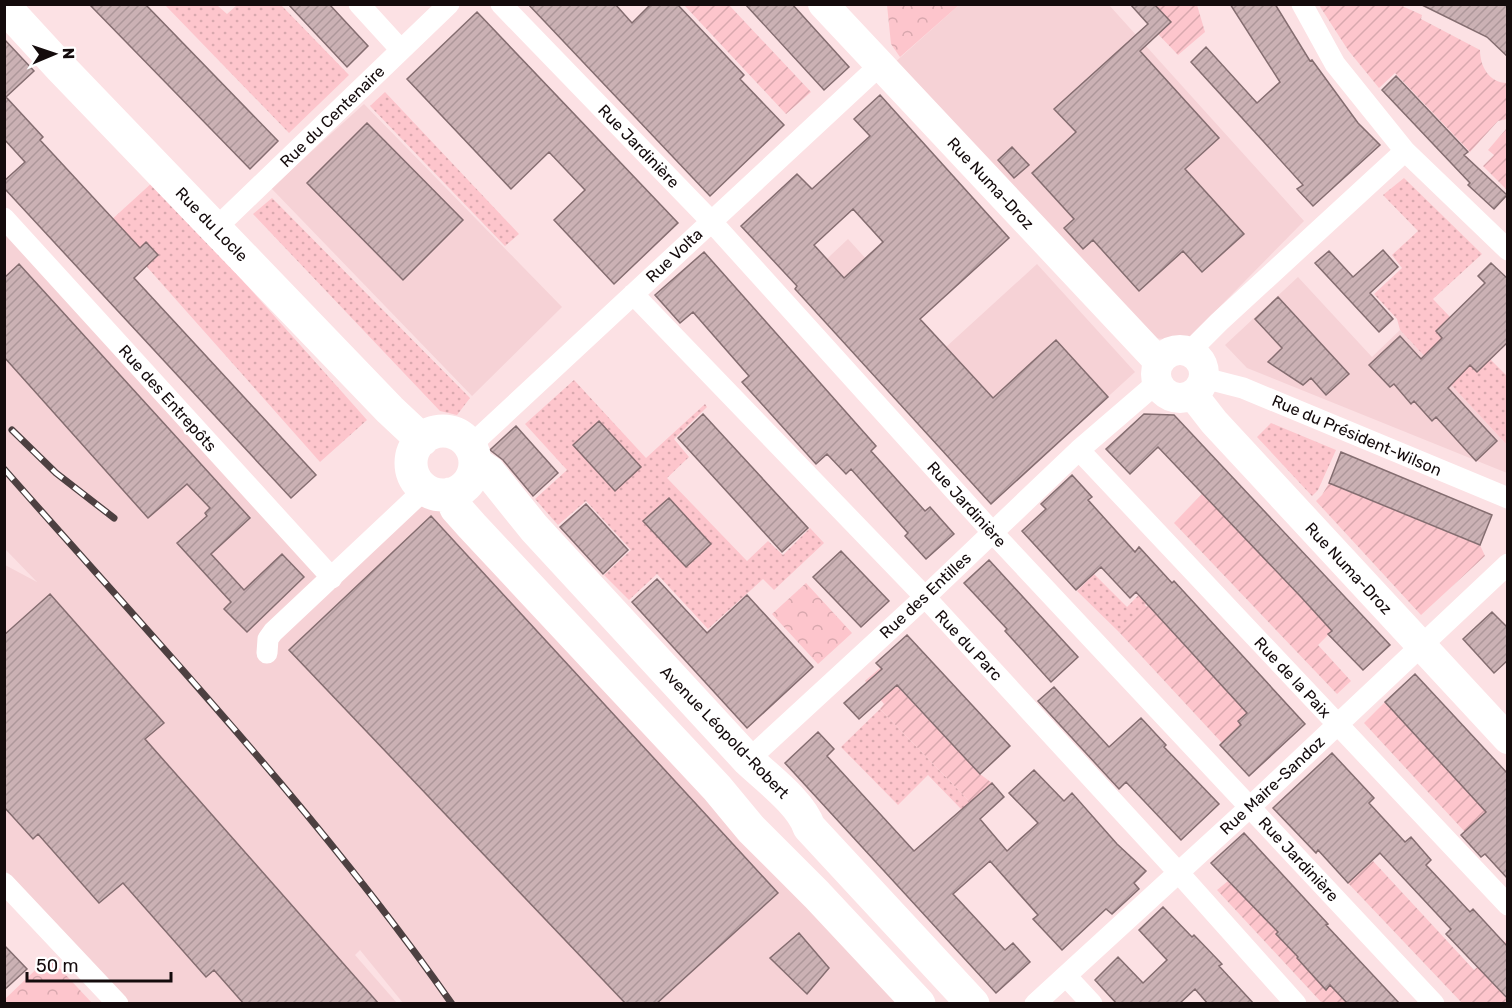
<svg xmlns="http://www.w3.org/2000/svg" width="1512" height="1008" font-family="Rubik,sans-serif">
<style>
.built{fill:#f6d2d6}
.grass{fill:url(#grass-dots)}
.park{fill:url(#park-crowns)}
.garden{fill:url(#garden-furrows)}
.building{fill:url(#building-hatch);stroke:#846d70;stroke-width:1.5;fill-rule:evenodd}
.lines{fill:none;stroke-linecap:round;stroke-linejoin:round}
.minor{stroke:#fff;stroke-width:21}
.secondary{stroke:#fff;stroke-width:30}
.primary{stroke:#fff;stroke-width:33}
.rail-casing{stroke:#4d4041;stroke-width:7}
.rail{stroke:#fff;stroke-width:4.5;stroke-dasharray:14;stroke-linecap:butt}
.labels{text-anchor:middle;stroke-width:5;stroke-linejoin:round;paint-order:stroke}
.street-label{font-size:16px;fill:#140b0c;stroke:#fff}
</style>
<defs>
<pattern id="grass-dots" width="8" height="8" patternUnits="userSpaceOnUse" patternTransform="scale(1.5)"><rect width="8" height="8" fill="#fdc5cc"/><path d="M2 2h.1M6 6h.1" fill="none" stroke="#d8a8ae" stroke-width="1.8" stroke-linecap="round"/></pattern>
<pattern id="park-crowns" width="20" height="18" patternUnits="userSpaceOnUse" patternTransform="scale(1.5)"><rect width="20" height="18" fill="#fdc5cc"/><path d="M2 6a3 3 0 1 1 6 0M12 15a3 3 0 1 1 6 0" fill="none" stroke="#d8a8ae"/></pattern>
<pattern id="garden-furrows" width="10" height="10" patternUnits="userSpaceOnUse" patternTransform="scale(1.5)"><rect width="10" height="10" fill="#fdc5cc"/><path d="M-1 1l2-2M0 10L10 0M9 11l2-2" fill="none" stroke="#d8a8ae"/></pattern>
<pattern id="building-hatch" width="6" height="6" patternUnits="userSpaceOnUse" patternTransform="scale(1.5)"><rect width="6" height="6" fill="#cbb1b4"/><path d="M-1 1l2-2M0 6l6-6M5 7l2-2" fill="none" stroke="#ad979a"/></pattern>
</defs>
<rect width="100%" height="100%" fill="#fce1e4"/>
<path class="built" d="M959 5H1109L1304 221 1187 340 1148 338 893 64Z
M364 104 562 307 472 396 271 188Z
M5 232 329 585 429 491 901 1003H403L360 950 355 955 397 1003H128L5 870V565L37 582 5 549Z
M848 239 946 347 1037 264 1135 372 991 504 795 289Z
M1298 277 1372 357 1400 330 1507 445V473L1247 368 1225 345Z"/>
<path class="grass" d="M165 5H217L227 14 237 5H281L349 75 289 133Z
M385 92 519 234 505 246 370 106Z
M1404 178 1482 254 1433 299 1450 317 1436 331 1442 338 1436 344 1463 372 1470 365 1477 372 1490 359 1507 376V445L1400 330 1397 319 1374 294 1402 268 1392 255 1418 231 1383 195Z
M154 181 367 420 320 462 108 223Z
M272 198 470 398 457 415 440 411 253 214Z
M574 380 646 458 705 404 707 407 674 439 689 457 667 478 747 561 768 541 783 555 810 528 824 543 774 590 763 579 708 629 657 574 629 600 604 575 631 550 586 501 558 525 535 499 567 470 525 424Z
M1271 423 1336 450 1318 490 1312 496 1257 437Z
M1161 572 1171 582 1145 605 1147 608 1119 632 1077 591 1094 574 1127 607Z
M880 709 970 802 962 810 928 775 898 805 841 747Z"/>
<path class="park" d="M887 5V4L959 5 900 57 891 44Z
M806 583 852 633 818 664 772 614Z
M49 957 92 1003H5V999Z"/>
<path class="garden" d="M684 5H729L811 92 786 114Z
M1154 5H1197L1205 32 1178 55 1158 34 1171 22Z
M1319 5H1400L1422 15 1421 19 1480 50C1480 66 1489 83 1507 83V119L1498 121 1470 152 1395 73 1379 88 1348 50Z
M1507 128H1508L1507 190 1483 166 1494 155 1488 150Z
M1329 483 1480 545 1485 556 1421 615 1316 501 1322 495Z
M1202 494 1237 528 1332 631 1318 645 1351 681 1337 694 1174 523Z
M1148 605 1247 713 1238 721 1241 725 1222 743 1119 632Z
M880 668 980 774 992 783 970 802 880 709 884 704 865 681Z
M1385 702 1507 791 1465 832 1364 723Z
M1373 861 1474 970 1506 941 1507 942V949L1483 972 1507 999V1003H1462L1348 883Z
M1228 881 1230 884 1232 883 1278 932 1277 934 1295 954 1297 958 1326 989 1331 985 1348 1003H1322L1217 890Z"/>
<path class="building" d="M89 4H145L278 141 250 169Z
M288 4H329L368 46 347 67Z
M528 4H615L632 23 651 4H677L744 75 740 79 784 125 710 196Z
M745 4H792L849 67 824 90Z
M1130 4H1154L1171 22 1140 51 1219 138 1185 169 1244 234 1202 272 1183 251 1139 291 1093 240 1083 249 1064 228 1074 219 1032 173 1076 132 1054 109 1148 24Z
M1230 4H1275L1310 61 1312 60 1358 123 1380 145 1313 206 1297 189 1303 185 1191 62 1206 47 1257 103 1280 82Z
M1420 4H1508V57L1487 37Z
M477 12 678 223 614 284 554 220 585 190 549 152 511 189 407 79Z
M4 39 34 71 6 97 43 137 40 140 140 248 146 242 158 255 134 278 316 475 291 498 4 188V181L25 162 4 139Z
M1396 76 1468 152 1464 155 1507 195 1494 209 1468 185 1470 183 1382 90Z
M880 95 1009 238 920 319 993 398 1056 340 1108 397 991 504 795 289 797 286 741 226 797 174 812 189 870 136 854 119ZM853 209 883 242 844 278 814 245Z
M367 123 463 220 403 280 307 183Z
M1012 147 1029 165 1014 178 998 160Z
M1383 250 1398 267 1370 293 1393 319 1379 332 1315 263 1329 251 1353 277Z
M704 252 876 446 871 451 925 511 930 507 954 534 926 559 905 536 908 533 851 469 846 474 827 454 816 464 742 382 749 376 693 312 680 323 655 295Z
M1491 263 1508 279V342L1477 372 1470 365 1448 388 1497 441 1476 461 1436 417 1432 421 1414 401 1411 404 1394 384 1390 387 1369 365 1400 336 1421 359 1442 338 1436 331 1485 283 1478 276Z
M19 264 250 518 211 554 244 590 282 554 304 577 247 632 224 609 231 602 177 543 207 516 205 513 210 508 187 484 148 518 4 357V278Z
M1278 297 1349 374 1326 395 1311 378 1303 385 1268 362 1282 348 1255 319Z
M703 414 808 528 782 552 678 438Z
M1144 414 1174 415 1390 645 1363 670 1328 634 1332 631 1301 597 1158 447 1130 474 1106 449Z
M599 421 641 467 615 491 573 445Z
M516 426 558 473 533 496 503 460 490 450Z
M1341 452 1492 515 1480 545 1329 483Z
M1072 475 1092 497 1088 500 1135 552 1139 547 1172 583 1174 581 1305 724 1249 776 1220 745 1241 725 1238 721 1247 713 1136 592 1130 598 1101 567 1076 590 1022 531 1046 509 1041 504Z
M669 498 711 544 686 567 643 521Z
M586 504 628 550 603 574 560 527Z
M431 516 778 893 656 1004H626L289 650Z
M841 551 889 601 861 627 813 577Z
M989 560 1078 657 1051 682 1005 631 1007 629 964 583Z
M657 579 707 633 747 595 813 667 747 728 632 602Z
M50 594 164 723 145 739 379 1004H244L214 970 206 977 123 883 99 903 38 834 33 839 4 807V635Z
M1492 612 1508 628V660L1494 673 1463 639Z
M907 635 1010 746 980 774 897 685 859 719 844 703 882 669 876 663Z
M1415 674 1508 774V879L1485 854 1481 857 1461 835 1486 812 1385 702Z
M1054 687 1109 747 1141 718 1166 745 1164 747 1219 804 1181 840 1126 782 1119 789 1038 701Z
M818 732 834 749 827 756 914 851 992 783 1004 797 980 819 1007 851 1038 823 1009 793 1034 770 1064 801 1072 793 1117 844 1146 871 1134 883 1139 889 1112 914 1106 909 1062 950 1033 919 1038 915 990 861 953 894 1005 950 1013 943 1030 962 996 993 785 763Z
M1332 753 1374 798 1369 803 1405 842 1411 837 1431 860 1426 865 1470 912 1473 909 1508 947V999L1446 934 1451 929 1380 853 1348 883 1318 850 1316 853 1273 808Z
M1244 833 1328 924 1326 925 1400 1004H1348L1330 985 1326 990 1297 958 1298 957 1276 934 1278 932 1211 863Z
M1163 907 1192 937 1194 935 1222 964 1219 966 1254 1004H1208L1195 989 1179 1004H1117L1095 980 1118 957 1143 983 1167 960 1139 930Z
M799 933 829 968 807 994 770 958Z
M4 945 27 969 4 990Z"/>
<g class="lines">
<path class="minor" d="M359 4 401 50
M501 4 711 221 993 533 1434 1004
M1302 4 1335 64 1405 151 1508 250
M4 218 332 578
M216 228 449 4
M633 294 925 597 1178 872 1296 1004
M1192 353 1195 346 1219 322 1405 151
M1204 378 1243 388 1508 498
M470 446 880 65
M1079 450 1508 905
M267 653 268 639 273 632 425 489
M748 760 925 597 1079 450 1151 388 1158 385
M4 883 118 1004
M1066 976 1092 1004
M1035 1004 1250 807 1508 564"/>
<path class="secondary" d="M823 4 1159 362
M1156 374a24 24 0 1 1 48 0a24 24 0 1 1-48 0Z
M1193 395 1214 422 1508 739"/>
<path class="primary" d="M4 6 61 68 390 410 422 440
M411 463a32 32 0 1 1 64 0a32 32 0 1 1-64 0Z
M475 463 489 472 534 528 748 760C767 778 801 803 809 827L973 1004
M450 494 456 508 472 526 717 788 751 829 817 895 919 1004"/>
<defs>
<path id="rail" d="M12 430 56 473 114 518
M4 469C158 644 318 813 452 1004"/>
</defs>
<use href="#rail" class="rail-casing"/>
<use href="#rail" class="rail"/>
</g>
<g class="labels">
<g class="street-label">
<text transform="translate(332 116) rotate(-44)" y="6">Rue du Centenaire</text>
<text transform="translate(639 146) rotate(46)" y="6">Rue Jardinière</text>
<text transform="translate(991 183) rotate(47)" y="6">Rue Numa-Droz</text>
<text transform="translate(212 224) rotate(46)" y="6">Rue du Locle</text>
<text transform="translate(674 255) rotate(-43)" y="6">Rue Volta</text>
<text transform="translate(168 398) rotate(48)" y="6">Rue des Entrepôts</text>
<text transform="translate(1357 435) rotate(23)" y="6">Rue du Président-Wilson</text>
<text transform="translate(967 504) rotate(48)" y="6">Rue Jardinière</text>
<text transform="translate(1349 568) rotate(47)" y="6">Rue Numa-Droz</text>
<text transform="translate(925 595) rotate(-43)" y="6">Rue des Entilles</text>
<text transform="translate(969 645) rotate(47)" y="6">Rue du Parc</text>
<text transform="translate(1293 677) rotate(47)" y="6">Rue de la Paix</text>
<text transform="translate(725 732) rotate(46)" y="6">Avenue Léopold-Robert</text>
<text transform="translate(1272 785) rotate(-43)" y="6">Rue Maire-Sandoz</text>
<text transform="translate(1299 859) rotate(47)" y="6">Rue Jardinière</text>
</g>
</g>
<rect width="1512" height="1008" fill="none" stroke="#140b0c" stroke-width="12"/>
<g transform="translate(54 54) rotate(88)" stroke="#ffffff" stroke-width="4.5" paint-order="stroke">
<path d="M0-4.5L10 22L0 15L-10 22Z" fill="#140b0c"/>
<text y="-9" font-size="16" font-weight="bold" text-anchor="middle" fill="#140b0c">N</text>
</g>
<path d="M27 972v9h144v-9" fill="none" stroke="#140b0c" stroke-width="3"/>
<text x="36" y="972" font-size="18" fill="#140b0c" stroke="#ffffff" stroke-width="4.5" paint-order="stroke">50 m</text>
</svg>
